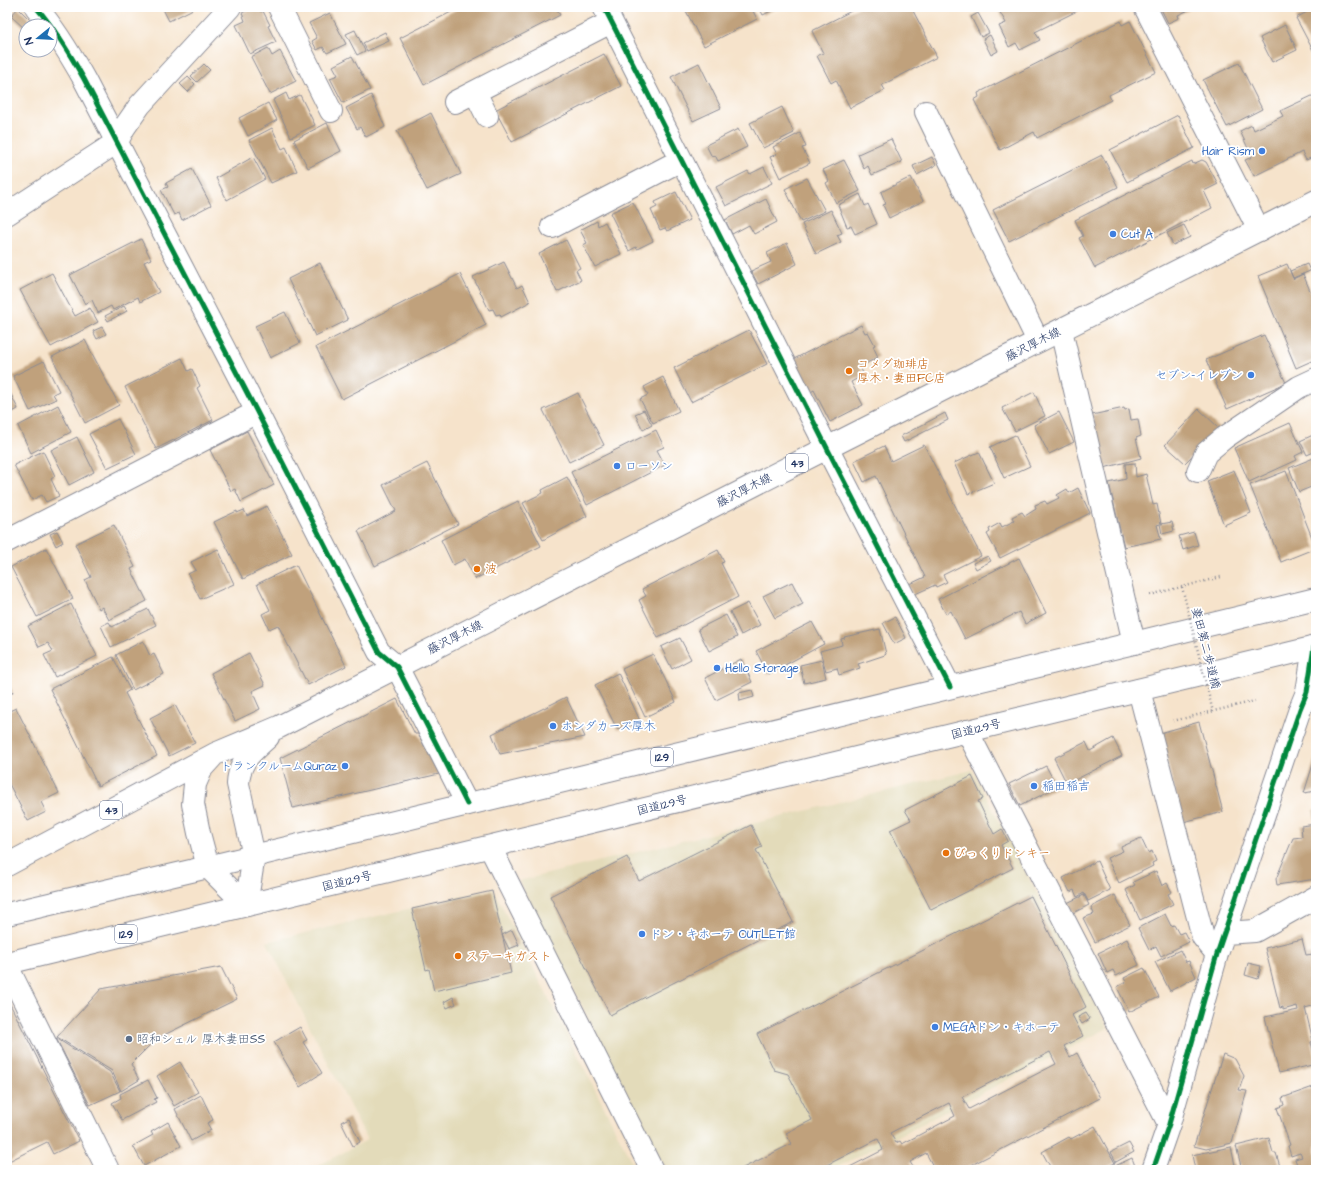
<svg xmlns="http://www.w3.org/2000/svg" width="1323" height="1177" font-family="'Architects Daughter','Klee One',sans-serif">
<style>
.built{fill:#e3dbba}
.building{fill:#c0a17b;fill-rule:evenodd}
.lines{fill:none;stroke-linecap:round;stroke-linejoin:round}
.minor-casing{stroke:#888994;stroke-width:24}
.major-casing{stroke:#888994;stroke-width:24}
.highway-casing{stroke:#888994;stroke-width:24}
.path{stroke:#888994;stroke-width:2.5;stroke-dasharray:1 3;stroke-linecap:butt}
.minor{stroke:#fff;stroke-width:22}
.major{stroke:#fff;stroke-width:22}
.highway{stroke:#fff;stroke-width:22}
.path-bridge{stroke:#888994;stroke-width:2.5;stroke-dasharray:1 3;stroke-linecap:butt}
.cycleway-casing{stroke:#fff;stroke-width:8}
.cycleway{stroke:#00873e;stroke-width:5}
.shop-dot{fill:#3f7fe0;stroke:#fff;stroke-width:1.5}
.food-dot{fill:#e8710a;stroke:#fff;stroke-width:1.5}
.service-dot{fill:#5c6f8a;stroke:#fff;stroke-width:1.5}
.labels{text-anchor:middle;stroke-width:3.5;stroke-linejoin:round;paint-order:stroke}
.shield{fill:#fff;stroke:#5f6d8e;stroke-width:1}
.shield-label{font-size:11px;font-weight:bold;fill:#1b2f5e}
.shop-label{font-size:12px;fill:#366cbe;stroke:#fff;text-anchor:start}
.street-label{font-size:12px;fill:#1b2f5e;stroke:#fff}
.food-label{font-size:12px;fill:#c56008;stroke:#fff;text-anchor:start}
.service-label{font-size:12px;fill:#4e5e75;stroke:#fff;text-anchor:start}
</style>
<rect width="100%" height="100%" fill="#fff"/>
<filter id="ink" filterUnits="userSpaceOnUse"><feTurbulence type="fractalNoise" baseFrequency=".025" numOctaves="2"/><feDisplacementMap in="SourceGraphic" scale="8" xChannelSelector="R" yChannelSelector="G"/><feConvolveMatrix kernelMatrix="1 2 1 2 8 2 1 2 1" color-interpolation-filters="sRGB"/></filter>
<filter id="wash" filterUnits="userSpaceOnUse"><feTurbulence type="fractalNoise" baseFrequency=".012" numOctaves="4" result="noise"/><feDisplacementMap in="SourceGraphic" scale="16" xChannelSelector="R" yChannelSelector="G"/><feGaussianBlur stdDeviation="0.9" result="paint"/><feColorMatrix in="noise" values="0 0 0 0 0 0 0 0 0 0 0 0 0 0 0 0 0 1.4 0 .05"/><feComposite in="paint" operator="in"/></filter>
<g filter="url(#wash)">
<rect width="100%" height="100%" fill="#f6e3cb"/>
<path class="built" d="M972 770 1108 1028 832 1170H665L519 881Z
M493 889 636 1170H310L367 1140 267 942Z"/>
<g id="blocks">
<path class="building" d="M162 7H197L169 21Z
M254 7H258L261 12 263 11 270 25 268 26 276 42 250 54 236 25 245 21 242 13Z
M292 7H303L294 11Z
M461 7H556L560 15 424 85 400 38Z
M684 7H751L757 19 704 46Z
M759 7H779L763 15Z
M859 7H911L937 57 882 85 885 90 850 108 836 80 831 83 817 56 823 53 812 31Z
M997 7H1085L1035 32 1040 40 1020 50 1016 43 1009 47 999 26 1006 23Z
M1160 7H1193V8L1178 15 1179 18 1168 23Z
M1316 7V56L1296 18Z
M18 8 32 22 29 26H26V30L11 16Z
M330 13 346 44 327 53 323 47 317 50 312 41 317 38 309 23Z
M978 13 989 33 981 37 971 17Z
M1121 21 1122 25 1130 21 1156 72 1109 95 1111 100 1037 138 1034 132 1000 150 974 100 979 97 978 93Z
M1285 25 1297 50 1272 62 1260 38Z
M355 30 365 51 357 55 346 34Z
M385 32 389 41 367 51 363 43Z
M990 35 998 51 991 55 983 39Z
M268 48 272 56 280 51 296 81 270 94 251 57Z
M604 54 621 86 512 142 495 110Z
M352 56 370 90 343 103 330 78 338 75 333 66Z
M699 63 721 108 693 121 671 77Z
M1239 63 1262 109 1227 127 1203 80Z
M204 64 210 70 197 82 191 76Z
M188 77 195 84 188 92 180 84Z
M286 93 289 100 300 95 315 125 291 137 273 100Z
M371 95 385 127 366 137 360 127 357 129 346 108Z
M1314 95 1316 100V156L1306 160 1302 152 1254 176 1245 160 1252 157 1240 131 1252 125 1254 130 1283 116 1280 111Z
M268 103 277 120 248 136 239 118Z
M782 107 794 133 763 148 750 123Z
M431 113 461 174 427 190 397 131Z
M1178 115 1194 148 1127 182 1110 150Z
M327 123 341 151 308 168 294 140Z
M272 128 282 149 286 147 297 171 271 183 249 140Z
M738 129 747 147 718 161 715 155 712 157 706 145Z
M800 133 806 147 802 148 810 163 780 178 770 157 777 154 773 147Z
M891 139 902 162 872 175 868 166 864 169 858 154Z
M1102 155 1118 187 1009 241 993 210Z
M253 157 265 179 227 200 216 178Z
M932 157 936 165 917 175 913 166Z
M844 160 860 191 836 203 826 183 829 181 823 170Z
M1202 160 1206 162 1218 184 1204 191 1212 208 1095 268 1079 238 1083 236 1075 220 1192 161 1193 164Z
M764 167 772 183 726 206 716 187 748 171 750 174Z
M192 169 211 205 182 220 179 213 174 215 161 190 168 187 166 183Z
M911 177 923 201 889 218 883 205 886 204 881 192Z
M807 178 825 211 801 222 785 189Z
M676 192 690 220 667 231 665 228 660 230 651 210 657 207 655 202Z
M860 194 865 206 868 204 877 224 855 234 851 226 847 227 838 205Z
M766 199 777 222 754 234 749 225 732 234 725 220Z
M633 202 653 241 637 249 636 247 629 251 610 213Z
M831 210 842 233 837 235 841 242 816 254 802 224Z
M597 221 598 226 605 222 621 254 595 267 583 245 587 243 580 230Z
M1184 225 1190 237 1173 245 1167 233Z
M141 239 151 259 144 262 159 292 140 302 138 297 113 310 111 306 98 313 92 300 85 304 70 275Z
M566 240 580 268 576 270 581 280 557 292 539 254Z
M787 243 797 264 758 284 751 271 771 262 767 253Z
M504 262 517 288 522 285 530 302 501 317 500 314 496 315 493 309 489 310 473 277Z
M320 263 348 320 315 336 288 279Z
M1287 264 1294 280 1293 279 1303 274 1316 305V359L1296 368 1258 276Z
M1307 264 1310 271 1293 278 1290 271Z
M52 273 75 316 90 308 98 322 51 347 20 290Z
M460 274 486 325 342 399 316 347Z
M124 306 127 311 108 321 105 316Z
M285 312 300 343 270 358 255 326Z
M861 325 865 333 868 332 875 345 873 346 878 357 860 367 864 375 851 382 863 405 830 422 814 390 809 393 792 360Z
M102 327 106 334 97 339 93 331Z
M749 330 767 364 691 402 674 368Z
M1264 335 1286 383 1227 409 1206 360Z
M85 340 119 405 85 423 52 357Z
M182 358 188 371 192 369 200 386 197 388 213 420 156 449 125 387Z
M44 361 59 391 53 394 56 399 30 411 13 376Z
M663 377 679 411 653 423 640 399 648 395 644 387Z
M7 386 18 409 7 415Z
M1034 392 1045 416 1015 431 1002 408Z
M578 393 604 445 569 462 543 410Z
M58 405 71 432 31 453 18 426Z
M1124 408 1125 410 1129 409 1131 420 1138 419 1141 436 1136 438 1141 458 1104 468 1092 415Z
M1199 409 1219 428 1185 463 1165 445Z
M644 410 652 425 643 430 635 414Z
M1059 412 1074 442 1049 454 1034 425Z
M945 413 948 420 904 442 901 436Z
M118 419 136 454 107 468 89 434Z
M1290 423 1303 452 1295 456 1297 460 1249 482 1234 448Z
M656 430 664 447 657 450 665 465 587 505 571 472Z
M247 431 274 485 241 502 235 489 231 491 210 450Z
M1015 435 1030 466 1004 478 990 447Z
M1313 435 1316 441V451L1307 455 1300 441Z
M77 437 94 472 69 485 51 450Z
M924 445 981 556 943 575 947 582 936 587 935 585 913 595 908 585 925 577 876 476 864 482 854 461 884 446 891 461Z
M43 451 55 476 51 479 59 496 46 502 42 495 32 500 14 465Z
M979 452 994 483 968 494 954 463Z
M1316 457V485L1299 492 1289 468Z
M427 463 458 524 375 566 358 531 396 511 383 485Z
M1135 463 1136 477 1146 474 1153 505 1157 504 1161 524 1172 522 1174 531 1162 534 1160 524 1157 525 1161 539 1124 547 1109 483 1126 479 1125 464Z
M1234 470 1251 513 1224 525 1207 481Z
M1286 471 1316 548 1281 562 1250 485Z
M567 477 587 516 543 540 523 503 543 493 542 490Z
M1078 488 1090 513 1000 558 987 534 990 532 989 529 1000 523 1002 527 1014 521 1012 517 1022 512 1025 516 1036 509 1035 505 1045 501 1047 504 1059 498 1057 495 1067 489 1069 493Z
M518 501 541 546 475 579 465 559 453 565 441 540Z
M267 506 292 554 243 579 214 522 237 511V513L244 510 247 516Z
M114 525 135 567 131 569 147 601 109 620 102 607 99 609 85 580 91 577 75 544Z
M57 531 63 542 56 546 50 534Z
M1194 532 1198 545 1183 550 1179 536Z
M46 548 73 599 37 617 11 567Z
M218 549 234 584 200 599 188 574 196 570 191 562Z
M718 550 724 562 721 563 738 597 658 638 639 600 646 596 642 589Z
M988 556 991 561 976 569 973 563Z
M1019 558 1046 613 1025 624 1019 612 965 639 951 611 946 614 938 599Z
M296 565 346 666 308 685 278 625 269 629 262 614 270 610 257 584Z
M792 582 803 604 775 618 763 596Z
M748 603 760 625 741 635 730 612Z
M71 604 97 656 55 677 44 655 53 651 48 643 39 647 28 626Z
M148 609 156 625 111 647 101 626 109 622 112 627Z
M726 615 737 637 709 651 698 629Z
M895 617 906 638 894 644 883 623Z
M812 622 824 644 768 674 756 651Z
M880 629 886 654 885 655 858 664 860 668 839 675 837 668 826 671 820 651 842 645 841 639 845 638 844 637Z
M680 638 691 659 672 669 661 647Z
M143 641 150 656 154 654 164 674 133 690 116 655Z
M249 653 265 685 252 691 260 709 235 721 211 673Z
M653 654 676 702 645 717 622 669Z
M113 657 130 690 125 693 157 756 98 786 50 689Z
M741 659 752 682 716 700 705 678Z
M822 660 826 678 804 683 800 665Z
M618 673 641 723 617 729 595 685Z
M7 680 13 692 7 694Z
M752 690 754 697 740 701 739 693Z
M566 697 585 737 500 754 492 734Z
M397 699 415 734H418L439 774 293 808 280 758Z
M175 705 195 743 169 756 150 718Z
M16 708 59 793 41 802 46 812 28 821 7 780V712Z
M1199 722 1223 812 1183 822 1160 733Z
M1113 738 1122 756 1067 784 1054 758 1086 742 1090 751Z
M1316 755V791L1304 793Z
M1046 766 1057 787 1020 806 1009 784Z
M972 776 983 799 978 801 994 834 1002 829 1008 841 1001 845 1013 868 931 910 890 830 911 820 905 810Z
M1316 809V819H1315L1313 810Z
M1316 824V879L1277 885 1276 879 1293 838 1302 837 1301 826Z
M751 825 762 847 756 850 793 922 610 1015 550 896 627 857 639 881Z
M1141 838 1148 853 1152 851 1156 861 1152 863 1153 866 1119 883 1107 858 1123 851 1121 847Z
M1097 861 1110 890 1088 901 1084 893 1077 897 1074 890 1070 892 1063 878Z
M1156 871 1162 886 1167 883 1172 892 1168 894 1173 904 1140 920 1126 890 1135 885 1133 882Z
M492 891 511 973 434 991 429 969 426 970 412 909Z
M1084 895 1089 905 1073 913 1067 903Z
M1115 895 1130 925 1095 942 1083 918 1094 914 1091 907Z
M1031 896 1086 1007 1072 1015 1083 1036 1064 1046 1070 1057 1077 1053 1100 1098 962 1170H935L926 1153 910 1162 915 1170H844L883 1150 878 1139 817 1170H739L791 1144 786 1133 812 1120 788 1074 774 1070 757 1034ZM1050 1052 1056 1064 969 1109 962 1097ZM949 1103 955 1116 902 1144 900 1141 896 1143 890 1133Z
M1165 914 1171 926 1174 925 1179 934 1184 932 1189 942 1161 956 1156 946 1149 950 1138 928Z
M512 930 519 945 509 949 502 935Z
M1127 939 1139 965 1116 976 1113 970 1107 973 1098 953Z
M1302 939 1306 955 1313 954 1316 964V1005L1305 1008 1313 1041 1311 1042 1316 1064 1279 1073 1265 1017 1298 1010 1297 1006 1283 1010V1007L1280 1008 1265 948Z
M1180 950 1186 962 1189 961 1196 977 1170 991 1155 962Z
M1248 963 1261 966 1258 979 1245 975Z
M221 967 237 999 156 1039 131 1064 139 1080 121 1091 112 1071 57 1037 101 989Z
M1144 968 1159 997 1129 1012 1117 987 1126 982 1124 978Z
M453 997 456 1004 447 1008 444 1002Z
M9 1002 79 1141 53 1154 47 1142 7 1162V1003Z
M1086 1013 1090 1019 1082 1024 1078 1017Z
M300 1027 307 1040 303 1042 322 1073 300 1087 274 1042Z
M56 1038 110 1072 120 1091 90 1105Z
M1223 1054 1235 1059 1244 1076 1239 1090 1247 1091 1232 1143 1206 1149 1194 1146Z
M180 1062 198 1092 174 1106 157 1076Z
M148 1080 157 1098 154 1099 156 1102 122 1120 112 1103 121 1098 120 1094Z
M1316 1086V1170H1299L1295 1159 1302 1157 1300 1153 1291 1156 1288 1146 1290 1145 1277 1108 1284 1105 1282 1098Z
M201 1095 213 1120 207 1123 211 1130 191 1141 175 1109Z
M349 1118 360 1142 353 1146 341 1122Z
M168 1122 181 1146 144 1166 133 1146 153 1135 151 1132Z
M1095 1126 1115 1163 1101 1170H1052L1042 1152 1069 1137 1071 1139Z
M1269 1138 1273 1153H1276L1281 1170H1242L1236 1146Z
M1129 1143 1134 1152 1116 1162 1111 1152Z
M1231 1147 1236 1170H1195L1192 1155Z
M1132 1158 1135 1166 1127 1170H1117L1115 1166Z"/>
</g>
</g>
<g filter="url(#ink)">
<use href="#blocks" fill-opacity="0" stroke="#888994" stroke-width="1"/>
<g class="lines">
<defs>
<path id="minor" d="M36 7C55 29 70 54 84 79L257 412 379 652 397 667 467 804
M279 7 331 111
M604 7 827 448 950 687
M1145 7 1259 230
M475 92 487 116
M455 102 611 22
M926 112 1038 341
M7 214 117 142 124 128 140 105 230 7
M552 227 681 160
M1061 330 1134 643
M1198 471 1206 453 1224 438 1299 387 1316 379
M7 541 257 412
M1139 690 1203 937 1217 954
M967 731 1169 1124
M490 847 652 1170
M1225 933 1255 931 1316 897
M7 966 108 1170
M1153 1170 1169 1124 1217 954 1300 709 1307 692 1314 647"/>
<path id="major" d="M212 757 202 768 195 784 193 804 199 833 208 867 246 905
M7 865 215 754 279 727 827 448 1316 201
M246 905 254 856 238 784C239 760 252 752 268 737"/>
<path id="highway" d="M7 914 208 867 1316 599
M7 963 1316 647"/>
</defs>
<use href="#minor" class="minor-casing"/>
<use href="#major" class="major-casing"/>
<use href="#highway" class="highway-casing"/>
<path class="path" d="M1150 595 1221 577
M1173 721 1255 701"/>
<use href="#minor" class="minor"/>
<use href="#major" class="major"/>
<use href="#highway" class="highway"/>
<path class="path-bridge" d="M1182 587 1213 712"/>
<defs>
<path id="cycleway" d="M36 7C55 29 70 54 84 79L257 412 379 652 397 667 467 804
M604 7 827 448 950 687
M1153 1170 1169 1124 1217 954 1300 709 1307 692 1314 647"/>
</defs>
<use href="#cycleway" class="cycleway-casing"/>
<use href="#cycleway" class="cycleway"/>
</g>
</g>
<g class="shop-dot">
<circle cx="1262" cy="151" r="4"/>
<circle cx="1113" cy="234" r="4"/>
<circle cx="1251" cy="375" r="4"/>
<circle cx="617" cy="466" r="4"/>
<circle cx="717" cy="668" r="4"/>
<circle cx="553" cy="726" r="4"/>
<circle cx="345" cy="766" r="4"/>
<circle cx="1034" cy="786" r="4"/>
<circle cx="642" cy="934" r="4"/>
<circle cx="935" cy="1027" r="4"/>
</g>
<g class="food-dot">
<circle cx="849" cy="371" r="4"/>
<circle cx="477" cy="569" r="4"/>
<circle cx="946" cy="853" r="4"/>
<circle cx="458" cy="956" r="4"/>
</g>
<circle class="service-dot" cx="129" cy="1039" r="4"/>
<g class="labels">
<g class="shield">
<rect x="786" y="454" width="22" height="18" rx="3"/>
<rect x="651" y="748" width="22" height="18" rx="3"/>
<rect x="100" y="801" width="22" height="18" rx="3"/>
<rect x="115" y="925" width="22" height="18" rx="3"/>
</g>
<g class="shield-label">
<text x="797" y="467">43</text>
<text x="662" y="761">129</text>
<text x="111" y="814">43</text>
<text x="126" y="938">129</text>
</g>
<g class="shop-label">
<text x="1254" y="155" text-anchor="end">Hair Rism</text>
<text x="1121" y="238">Cut A</text>
<text x="1243" y="379" text-anchor="end">セブン-イレブン</text>
<text x="625" y="470">ローソン</text>
<text x="725" y="672">Hello Storage</text>
<text x="561" y="730">ホンダカーズ厚木</text>
<text x="337" y="770" text-anchor="end">トランクルームQuraz</text>
<text x="1042" y="790">稲田稲吉</text>
<text x="650" y="938">ドン・キホーテ OUTLET館</text>
<text x="943" y="1031">MEGAドン・キホーテ</text>
</g>
<g class="street-label">
<text transform="translate(1033 344) rotate(-27)" y="4">藤沢厚木線</text>
<text transform="translate(744 490) rotate(-27)" y="4">藤沢厚木線</text>
<text transform="translate(455 637) rotate(-27)" y="4">藤沢厚木線</text>
<text transform="translate(1206 648) rotate(76)" y="4">妻田第二歩道橋</text>
<text transform="translate(976 729) rotate(-14)" y="4">国道129号</text>
<text transform="translate(662 805) rotate(-14)" y="4">国道129号</text>
<text transform="translate(347 881) rotate(-14)" y="4">国道129号</text>
</g>
<g class="food-label">
<text x="857" y="368">コメダ珈琲店<tspan x="857" dy="14">厚木・妻田FC店</tspan></text>
<text x="485" y="573">波</text>
<text x="954" y="857">びっくりドンキー</text>
<text x="466" y="960">ステーキガスト</text>
</g>
<g class="service-label">
<text x="137" y="1043">昭和シェル 厚木妻田SS</text>
</g>
</g>
<rect width="1323" height="1177" fill="none" stroke="#fff" stroke-width="24"/>
<g transform="translate(38 38) rotate(252)"><circle r="19" fill="#ffffff" stroke="#a4acbf"/>
<path d="M0-3L7 15L0 10L-7 15Z" fill="#1f6fb2"/>
<text y="-6" font-size="11" font-weight="bold" text-anchor="middle" fill="#1b2f5e">N</text>
</g>
</svg>
